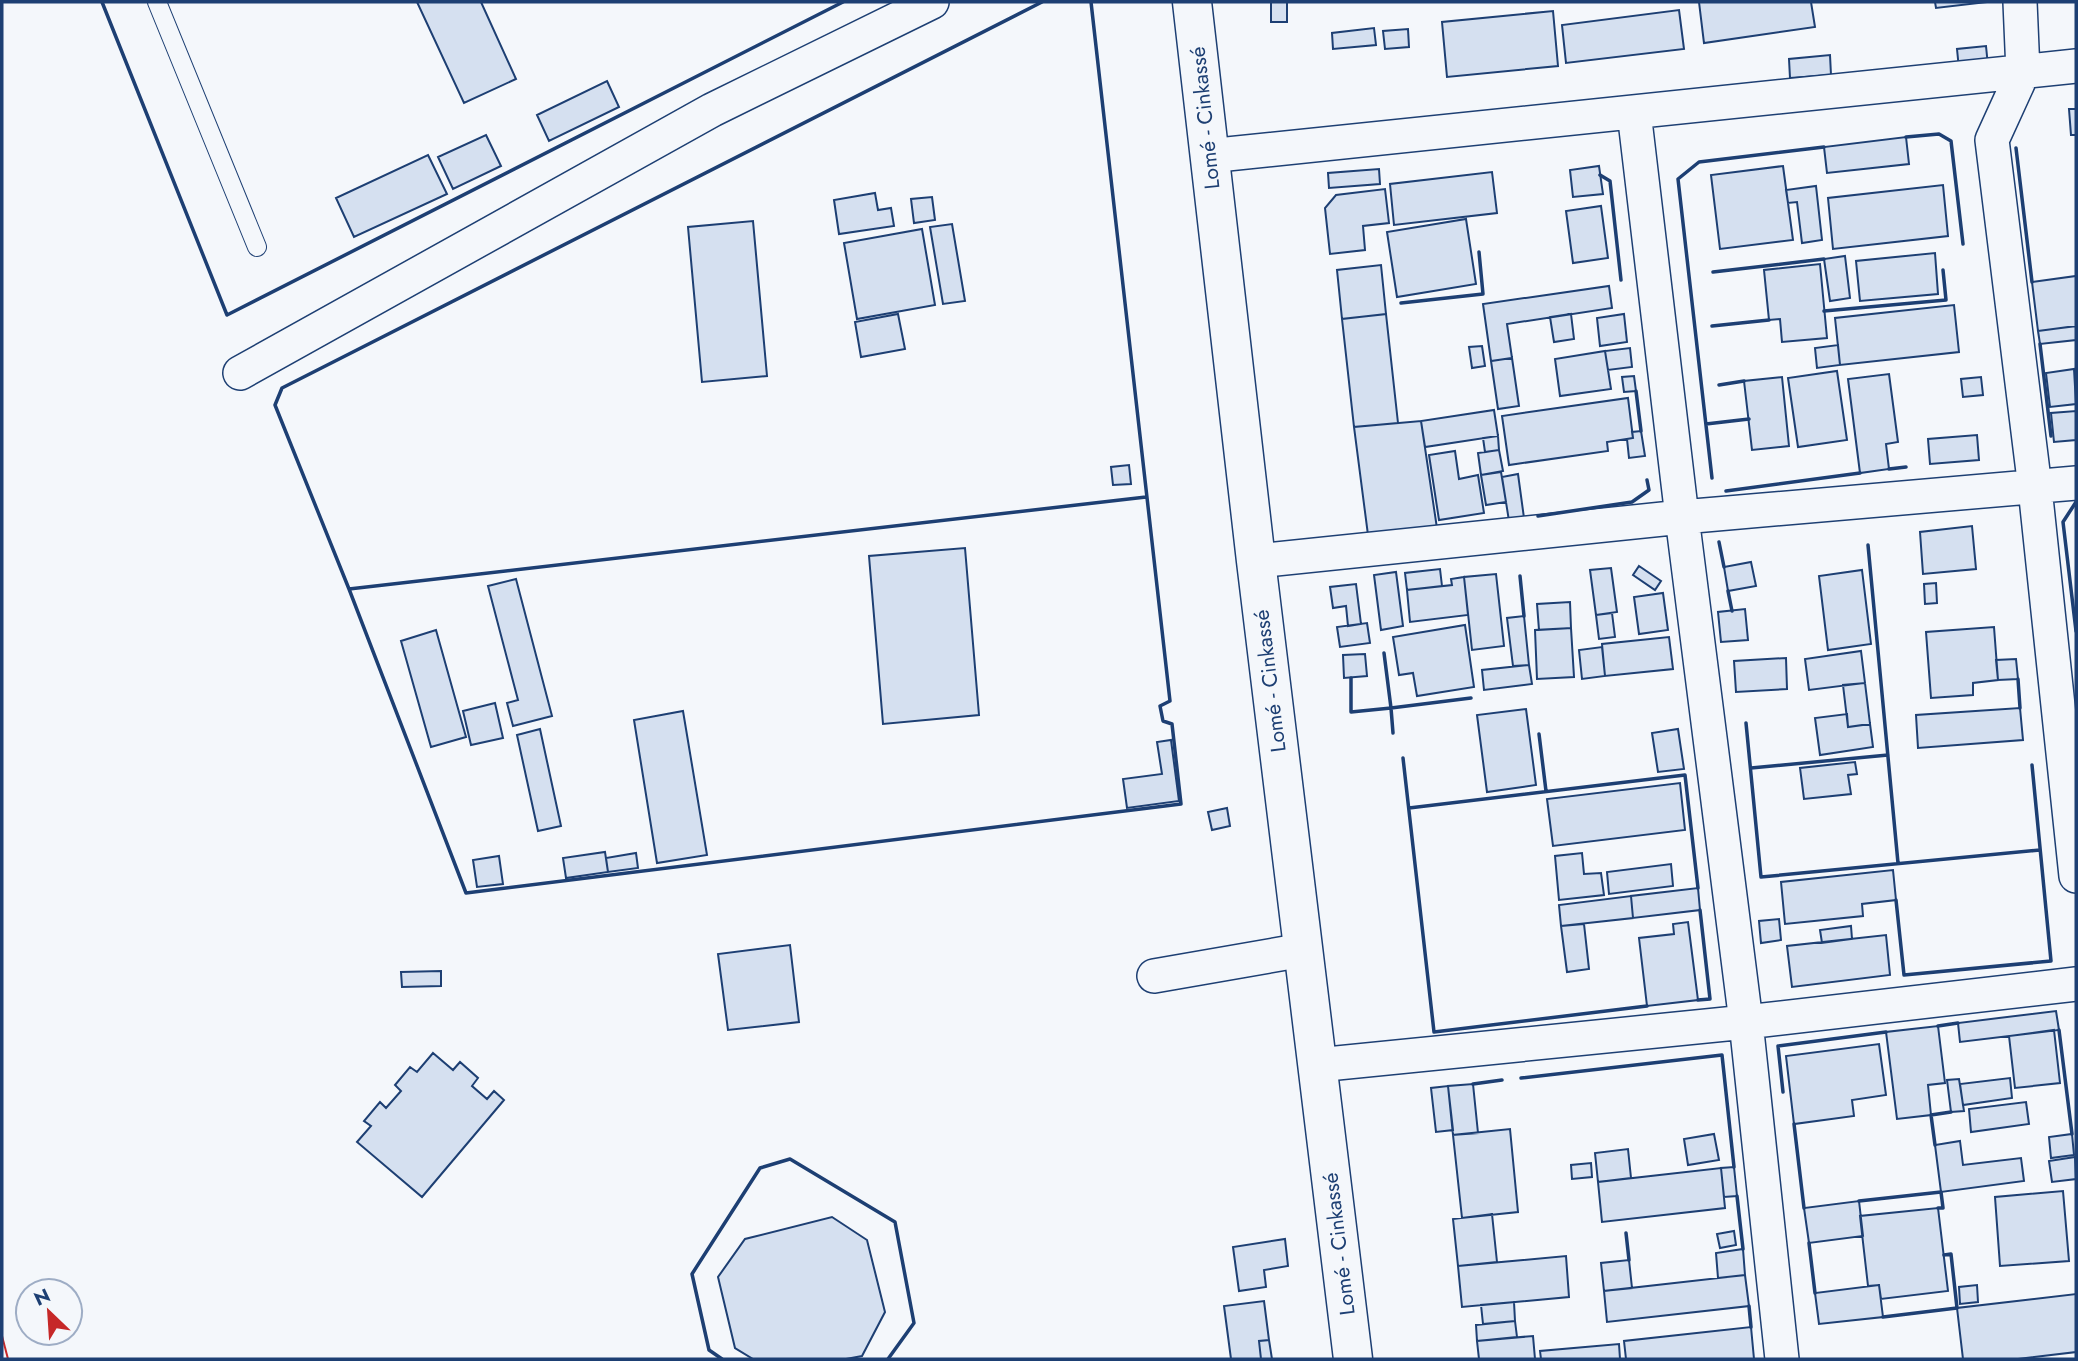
<svg xmlns="http://www.w3.org/2000/svg" width="2078" height="1361" font-family="Jost,sans-serif">
<style>
.building{fill:#d5e0f0;stroke:#1d3f73;stroke-width:2}
.lines{fill:none;stroke-linecap:round;stroke-linejoin:round}
.lane-casing{stroke:#1d3f73;stroke-width:20}
.street-casing{stroke:#1d3f73;stroke-width:36}
.highway-casing{stroke:#1d3f73;stroke-width:41}
.lane{stroke:#f4f7fb;stroke-width:18}
.street{stroke:#f4f7fb;stroke-width:33}
.highway{stroke:#f4f7fb;stroke-width:38}
.wall{stroke:#1d3f73;stroke-width:3.5}
.power{stroke:#c62828;stroke-width:2;stroke-dasharray:24 5 3.5 5;stroke-linecap:butt}
.labels{text-anchor:middle;stroke-width:5;stroke-linejoin:round;paint-order:stroke}
.street-label{font-size:21px;fill:#1d3f73;stroke:#f4f7fb}
</style>
<rect width="100%" height="100%" fill="#f4f7fb"/>
<path class="building" d="M417 2H481L516 79 464 103Z
M1271 2H1287V22H1271Z
M1699 2H1811L1815 27 1704 43Z
M1935 2H1987L1936 8Z
M1679 10 1684 49 1566 63 1562 25Z
M1553 11 1558 66 1447 77 1442 22Z
M1374 28 1376 45 1333 49 1332 33Z
M1408 29 1409 47 1385 49 1383 31Z
M1986 46 1988 66 1959 69 1957 49Z
M1830 55 1831 75 1790 78 1789 59Z
M607 81 619 107 549 141 537 115Z
M2069 109H2076V135H2071Z
M486 135 501 166 453 189 438 157Z
M1906 137 1909 164 1827 173 1824 147Z
M428 155 447 194 354 237 336 198Z
M1599 166 1603 194 1573 197 1570 170Z
M1783 166 1793 240 1720 249 1711 175Z
M1379 169 1380 184 1329 188 1328 173Z
M1492 172 1497 213 1394 225 1390 184Z
M1943 185 1948 236 1833 249 1828 198Z
M1816 186 1822 240 1802 243 1797 202 1788 203 1786 190Z
M1385 189 1389 223 1363 226 1365 250 1330 254 1325 208 1336 195Z
M875 193 878 210 891 208 894 226 839 234 834 200Z
M932 197 935 220 914 223 911 199Z
M1601 206 1608 258 1573 263 1566 211Z
M1466 219 1476 284 1397 297 1387 232Z
M753 221 767 376 702 382 688 227Z
M952 224 965 301 943 304 930 227Z
M922 229 935 305 857 319 844 243Z
M1935 253 1938 294 1860 301 1856 261Z
M1845 256 1850 298 1830 301 1824 259Z
M1820 264 1827 338 1782 342 1780 319 1769 320 1764 270Z
M1381 265 1386 314 1342 319 1337 270Z
M2076 276V326L2038 331 2032 282Z
M1609 286 1612 308 1507 324 1512 358 1491 361 1483 304Z
M1954 305 1959 352 1840 365 1835 318Z
M898 314 905 349 861 357 855 322Z
M1386 314 1398 423 1354 427 1342 319Z
M1571 314 1574 339 1554 342 1550 317Z
M1624 314 1627 342 1600 346 1597 318Z
M2076 326V340L2040 344 2038 331Z
M1838 345 1840 365 1817 368 1815 348Z
M1482 346 1485 366 1472 368 1469 347Z
M1630 348 1632 367 1608 370 1605 351Z
M1605 351 1611 389 1560 396 1555 359Z
M1512 358 1519 406 1498 409 1491 361Z
M2074 369 2076 404 2050 407 2046 373Z
M1837 371 1847 440 1798 447 1788 378Z
M1889 374 1898 442 1886 444 1889 469 1860 473 1848 379Z
M1634 376 1636 391 1624 392 1622 377Z
M1782 377 1789 446 1752 450 1744 381Z
M1981 377 1983 395 1963 397 1961 379Z
M1628 398 1633 438 1607 442 1608 451 1509 465 1502 416Z
M1494 410 1498 436 1425 447 1421 421Z
M2076 411V440L2054 442 2051 413Z
M1421 421 1438 535H1368L1354 427Z
M1641 431 1645 456 1629 458 1627 439 1633 438 1632 432Z
M1977 435 1979 460 1930 464 1928 439Z
M1498 436 1499 450 1485 452 1483 438Z
M1499 450 1503 471 1481 475 1478 453Z
M1455 451 1459 479 1478 475 1484 513 1439 520 1429 455Z
M1129 465 1131 484 1113 485 1111 467Z
M1501 472 1506 502 1486 505 1481 475Z
M1518 474 1524 518 1509 521 1502 477Z
M1972 526 1976 569 1923 574 1920 532Z
M965 548 979 715 883 724 869 556Z
M1751 562 1756 586 1728 591 1724 567Z
M1639 566 1661 581 1655 590 1633 575Z
M1611 568 1617 612 1596 615 1590 570Z
M1440 569 1442 586 1407 590 1405 573Z
M1862 570 1871 644 1828 650 1819 576Z
M1396 572 1403 626 1381 630 1374 575Z
M1496 574 1504 646 1472 650 1464 577Z
M1464 577 1468 615 1410 622 1407 590 1452 585 1451 579Z
M516 579 552 716 513 726 507 703 518 700 488 586Z
M1936 583 1937 603 1925 604 1924 584Z
M1356 584 1361 624 1348 626 1346 606 1333 608 1330 587Z
M1663 593 1668 630 1639 634 1634 597Z
M1570 602 1571 628 1539 630 1537 604Z
M1745 609 1748 640 1721 642 1718 612Z
M1612 613 1615 637 1599 639 1596 615Z
M1524 616 1529 665 1513 666 1507 618Z
M1367 623 1370 643 1340 647 1337 627Z
M1465 625 1474 687 1417 696 1413 673 1399 675 1393 637Z
M1994 627 1998 680 1973 683V695L1931 698 1926 632Z
M1571 628 1574 677 1537 679 1535 630Z
M436 630 466 737 431 747 401 641Z
M1669 637 1673 669 1605 676 1602 644Z
M1602 647 1605 676 1582 679 1579 650Z
M1861 651 1865 683 1809 690 1805 659Z
M1365 654 1367 676 1344 678 1343 655Z
M1786 658 1787 689 1736 692 1734 661Z
M2016 659 2018 679 1998 680 1996 660Z
M1529 665 1532 684 1484 690 1482 670Z
M1865 683 1870 724 1848 727 1843 685Z
M495 703 503 738 471 745 463 711Z
M2020 708 2023 740 1918 748 1916 715Z
M1526 709 1536 785 1487 792 1477 715Z
M683 711 707 855 657 863 634 720Z
M1847 714 1848 727 1870 724 1873 747 1820 755 1815 718Z
M540 729 561 826 538 831 517 735Z
M1678 729 1684 769 1658 772 1652 733Z
M1171 740 1179 801 1127 808 1123 779 1162 774 1157 742Z
M1855 762 1857 774 1848 775 1851 794 1804 799 1800 768Z
M1680 783 1685 830 1553 846 1547 799Z
M1227 808 1230 826 1212 830 1208 812Z
M605 852 608 872 566 878 563 858Z
M636 853 638 868 608 872 606 858Z
M1582 853 1584 874 1601 873 1604 895 1559 900 1555 856Z
M499 856 503 884 477 887 473 860Z
M1671 864 1673 886 1609 894 1607 872Z
M1893 870 1896 900 1862 904 1863 916 1785 924 1781 882Z
M1698 888 1700 910 1633 918 1631 896Z
M1631 896 1633 918 1561 926 1559 905Z
M1779 919 1781 940 1761 943 1759 921Z
M1688 922 1698 1000 1647 1006 1639 938 1674 934 1673 924Z
M1584 924 1589 969 1567 972 1561 926Z
M1851 926 1852 939 1822 943 1820 930Z
M1886 935 1890 975 1792 987 1787 946Z
M790 945 799 1022 728 1030 718 954Z
M441 971V986L402 987 401 972Z
M2056 1011 2059 1030 1960 1042 1958 1023Z
M1938 1026 1945 1083 1928 1085 1931 1115 1897 1119 1886 1032Z
M2054 1030 2060 1083 2015 1088 2009 1036Z
M1879 1044 1886 1095 1852 1100 1854 1116 1794 1124 1786 1056Z
M433 1053 453 1070 460 1062 478 1078 472 1086 487 1099 494 1091 504 1100 422 1197 357 1142 371 1126 364 1121 380 1102 386 1108 401 1091 395 1085 410 1067 417 1072Z
M2010 1078 2012 1098 1963 1105 1960 1084Z
M1959 1079 1964 1111 1951 1112 1947 1080Z
M1473 1084 1478 1133 1453 1135 1448 1086Z
M1448 1086 1453 1130 1436 1132 1431 1088Z
M2026 1102 2029 1124 1971 1132 1969 1109Z
M1510 1129 1518 1212 1462 1218 1453 1135Z
M1714 1134 1719 1160 1688 1165 1684 1139Z
M2072 1134 2074 1155 2051 1158 2049 1137Z
M1960 1141 1963 1165 2021 1158 2024 1181 1941 1192 1935 1145Z
M1628 1149 1631 1178 1598 1182 1595 1153Z
M2075 1157 2076 1179 2052 1182 2049 1161Z
M1591 1163 1592 1177 1572 1179 1571 1165Z
M1734 1167 1737 1196 1724 1197 1721 1168Z
M1721 1168 1725 1208 1602 1222 1598 1182Z
M2063 1191 2069 1261 2000 1266 1995 1197Z
M1859 1201 1863 1236 1809 1243 1804 1208Z
M1938 1208 1948 1291 1881 1299 1879 1285 1868 1286 1860 1216Z
M1492 1214 1497 1262 1458 1266 1453 1219Z
M832 1217 867 1240 885 1312 862 1356 846 1359H753L735 1348 718 1277 745 1239Z
M1734 1231 1736 1245 1720 1248 1717 1234Z
M1285 1239 1288 1266 1264 1270 1266 1287 1239 1291 1233 1247Z
M1743 1249 1745 1275 1718 1278 1716 1253Z
M1566 1256 1569 1297 1462 1307 1458 1266Z
M1629 1260 1632 1288 1604 1291 1601 1263Z
M1745 1275 1749 1306 1607 1322 1604 1291Z
M1879 1285 1883 1317 1819 1324 1815 1293Z
M1977 1285 1978 1302 1960 1304 1959 1287Z
M2076 1294V1352L2018 1359H1963L1957 1308Z
M1264 1301 1269 1340 1259 1341 1261 1359H1231L1224 1306Z
M1514 1302 1515 1321 1483 1324 1481 1305Z
M1515 1321 1517 1337 1477 1341 1476 1325Z
M1751 1327 1754 1359H1626L1624 1341Z
M1533 1336 1535 1359H1479L1477 1341Z
M1269 1340 1272 1359H1261L1259 1341Z
M1619 1344 1620 1359H1541L1540 1351Z"/>
<g class="lines">
<defs>
<path id="lane" d="M157 2 257 247"/>
<path id="street" d="M2020 2 2023 72 1992 140 2035 488 2076 876
M1634 112 1682 517 1746 1022 1782 1359
M1208 156 2076 66
M240 373 712 110 932 2
M1256 561 1682 517 2076 483
M1154 976 1303 950
M1317 1065 1746 1022 2076 984"/>
<path id="highway" d="M1192 2 1256 561 1353 1359"/>
</defs>
<use href="#lane" class="lane-casing"/>
<use href="#street" class="street-casing"/>
<use href="#highway" class="highway-casing"/>
<use href="#lane" class="lane"/>
<use href="#street" class="street"/>
<use href="#highway" class="highway"/>
<path class="wall" d="M102 2 227 315 843 2
M1042 2 282 388 275 405 349 589 466 893 1181 804 1172 724 1163 721 1160 706 1170 701 1091 2
M1906 137 1939 134 1951 141 1963 244
M2016 148 2032 282
M1600 175 1610 181 1621 280
M1713 272 1824 259
M1401 303 1483 294 1479 252
M1824 311 1946 300 1943 270
M1712 326 1769 320
M2040 344 2051 436
M1719 385 1744 381
M1636 391 1641 431
M1706 424 1749 419
M1889 469 1906 467
M1712 478 1678 179 1699 162 1824 147
M1726 491 1860 473
M2076 502 2063 522 2076 631
M1538 516 1632 502 1649 490 1647 480
M1719 542 1724 567
M1868 545 1898 863
M1520 576 1524 616
M349 589 1146 497
M1728 591 1732 611
M1351 678V712L1391 708 1384 653
M2018 679 2020 708
M1746 723 1761 877 2040 850
M1393 733 1391 708 1471 698
M1539 734 1546 791
M1403 758 1434 1032 1647 1006
M1751 768 1888 755
M1409 808 1685 775 1698 888
M1896 900 1904 975 2051 961 2032 765
M1698 1000 1710 999 1700 910
M1938 1026 1958 1023
M2059 1030 2072 1134
M1521 1078 1722 1055 1734 1167
M1473 1084 1502 1080
M1783 1092 1778 1046 1886 1032
M1794 1124 1804 1208
M1935 1145 1931 1115 1951 1112
M1737 1196 1743 1249
M1859 1201 1941 1192 1943 1208H1938
M1626 1233 1629 1260
M1809 1243 1815 1293
M1749 1306 1751 1327
M1883 1317 1957 1308 1951 1254 1944 1255
M722 1359 709 1350 692 1274 760 1168 790 1159 895 1222 914 1323 888 1359"/>
<path class="power" d="M2 1336 8 1359"/>
</g>
<g class="labels">
<g class="street-label">
<text transform="translate(1205 118) rotate(-96)" y="7">Lomé - Cinkassé</text>
<text transform="translate(1270 681) rotate(-97)" y="7">Lomé - Cinkassé</text>
<text transform="translate(1339 1244) rotate(-97)" y="7">Lomé - Cinkassé</text>
</g>
</g>
<rect width="2078" height="1361" fill="none" stroke="#1d3f73" stroke-width="7"/>
<g transform="translate(49 1312) rotate(335)"><circle r="33" fill="#f4f7fb" stroke="#9eadc5" stroke-width="2"/>
<path d="M0-5L12 26L0 18L-12 26Z" fill="#c62828"/>
<text y="-10" font-size="19" font-weight="bold" text-anchor="middle" fill="#1d3f73">N</text>
</g>
</svg>
